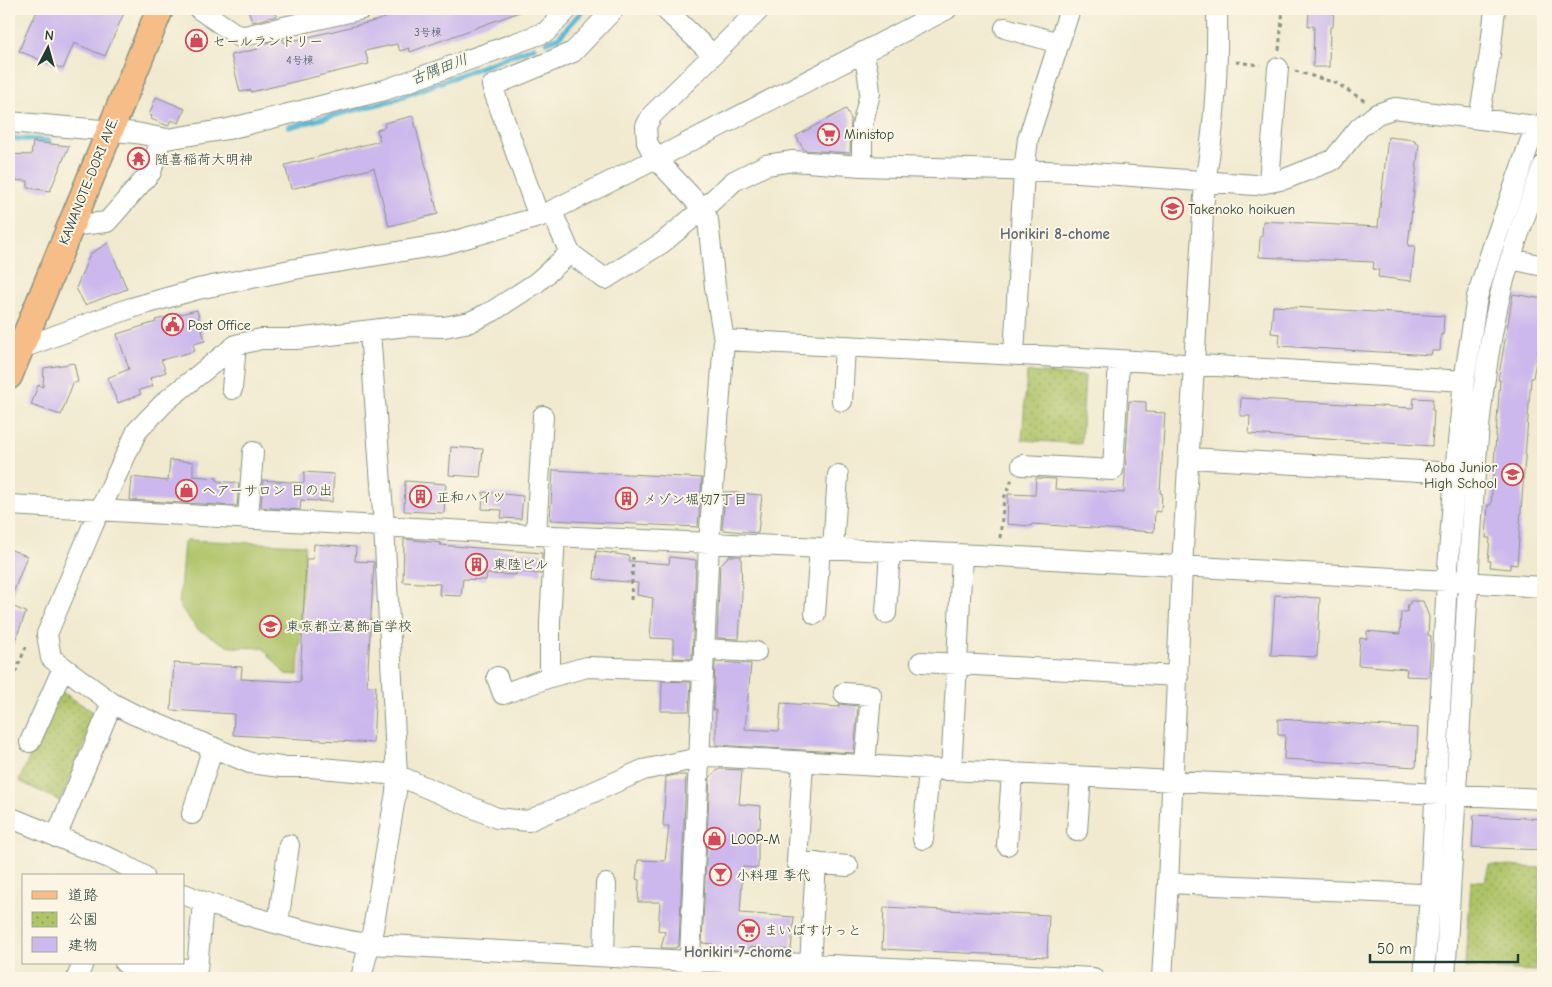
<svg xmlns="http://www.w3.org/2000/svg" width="1552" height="987" font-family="'Comic Neue','Klee One',sans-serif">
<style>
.green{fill:#afc367;stroke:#67804e}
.park{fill:url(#park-dots);stroke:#67804e}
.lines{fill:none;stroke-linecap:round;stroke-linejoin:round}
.stream{stroke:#55b5d3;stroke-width:5.5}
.building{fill:#ccb8ed}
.minor-casing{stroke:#889482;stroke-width:22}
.major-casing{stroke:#889482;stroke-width:29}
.path{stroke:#889482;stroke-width:3;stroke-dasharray:4 4;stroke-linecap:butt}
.minor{stroke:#fff;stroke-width:20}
.major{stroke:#f7bd88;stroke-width:26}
.labels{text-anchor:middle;stroke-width:4;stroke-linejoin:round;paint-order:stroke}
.number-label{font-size:11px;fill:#4a5c62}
.poi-label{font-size:14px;fill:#1f3d34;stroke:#fcf5e5;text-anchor:start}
.street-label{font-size:14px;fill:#1f3d34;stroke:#fcf5e5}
.water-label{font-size:15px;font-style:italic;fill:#2c5b5c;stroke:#fcf5e5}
.neighbourhood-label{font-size:15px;font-weight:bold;fill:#5c6875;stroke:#fcf5e5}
</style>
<defs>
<pattern id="park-dots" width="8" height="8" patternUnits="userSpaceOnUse" patternTransform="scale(1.25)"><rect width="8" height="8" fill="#afc367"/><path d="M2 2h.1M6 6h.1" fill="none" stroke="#8ea056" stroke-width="1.8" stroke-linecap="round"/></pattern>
</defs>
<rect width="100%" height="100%" fill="#fcf5e5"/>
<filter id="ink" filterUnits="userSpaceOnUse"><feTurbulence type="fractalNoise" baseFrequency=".02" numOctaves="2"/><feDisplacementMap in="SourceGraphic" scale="10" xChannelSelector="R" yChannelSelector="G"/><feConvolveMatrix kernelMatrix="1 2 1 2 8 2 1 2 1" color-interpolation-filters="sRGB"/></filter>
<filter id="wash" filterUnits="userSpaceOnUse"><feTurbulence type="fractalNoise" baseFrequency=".0096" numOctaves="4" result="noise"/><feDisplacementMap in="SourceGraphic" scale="20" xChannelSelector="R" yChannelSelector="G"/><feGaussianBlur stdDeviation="1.12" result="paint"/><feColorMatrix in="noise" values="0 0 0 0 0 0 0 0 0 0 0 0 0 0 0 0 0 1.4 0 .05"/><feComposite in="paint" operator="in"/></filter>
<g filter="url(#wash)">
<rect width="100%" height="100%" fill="#f1ead0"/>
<path class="green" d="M187 540 305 545 298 675 285 674 263 648 230 647 197 629 179 605 184 542Z"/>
<path class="park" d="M1027 372 1085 376 1081 444 1022 440Z
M59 690 98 715 60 801 19 781Z
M1489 865 1541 868 1535 971 1465 967 1470 881H1485Z"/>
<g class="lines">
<path class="stream" d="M547 42 559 37 584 9
M289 127 393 100 534 47
M9 138 49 141"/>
</g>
<g id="blocks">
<path class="building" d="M38 9H114L124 13 105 56 74 43 63 69 19 51 32 19 33 20Z
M248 9H275L277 16 252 22Z
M410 9H521L522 11 410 52 409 48 400 51 397 44 365 51 369 64 251 92V90L240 92 231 55 258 49 257 45 283 39 284 43 379 20Z
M1309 9H1334L1333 27H1330L1329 67H1313L1314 26H1308Z
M156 97 185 109 179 123 171 120 168 126 151 119 152 116 149 115Z
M846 109 851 119 850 153 804 150 796 136Z
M413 116 438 214 389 226 374 168 291 189 285 165 380 141 377 130 385 127 384 123Z
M1388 137 1415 140V143L1419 144 1408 246H1415L1411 281 1378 277 1379 270 1373 269 1374 262 1259 257 1260 236H1262L1263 221 1378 227Z
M33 142 69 146 50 191 28 188V181L9 180V154L31 155Z
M108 243 127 289 85 305 76 288 90 254Z
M1513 294 1543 299V327H1542L1533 378H1531L1517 565 1510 564V569L1490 567 1491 561H1488L1490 538H1486L1488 505H1491L1500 380H1498Z
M1273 306 1444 316 1443 335 1441 334 1440 351H1432L1431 355 1279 346 1280 334 1271 333Z
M197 310 205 341 193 344 195 351 161 360 166 372 150 378 153 386 139 390 141 394 118 403 107 378 129 369 117 334 156 322 155 320Z
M74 363 78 382 73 383 61 415 31 405 38 385 43 387 44 368Z
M1241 398 1413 408 1414 398 1433 399 1432 410H1434L1432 446 1249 434 1250 416H1240Z
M1129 401 1146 402V412L1165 413 1160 493H1162L1161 512 1155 511 1154 532 1032 524 1031 526 1007 524 1008 494 1035 495 1036 478 1056 479 1055 489 1124 493Z
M451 447 483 449 480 477 449 475Z
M170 460 193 462V476L217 478V481L239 483 237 506 130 500 132 477 168 481Z
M553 470 702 478 698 527 550 520Z
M304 472 334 474 332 502 301 500 300 510 261 507 263 480 304 483Z
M405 481 446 484 444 513 404 511Z
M483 492 523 496 521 519 501 518 502 510 482 509Z
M725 492 762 495 758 533 722 530Z
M404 539 441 543 440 545 542 553 541 574 516 571V575L487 574 486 580 463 579 461 596 439 595 440 584 403 582Z
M314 544 356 547 355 561 374 562 367 686H376L373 743 233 735 234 714 171 710 174 663 242 667 241 679 300 682 306 559H313Z
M9 549 27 556 10 601H9Z
M596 551 629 556V561L669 564 670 557 696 560 692 659 673 658V639L650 638 653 598 637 595 638 583 594 579Z
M729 556H741L742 595 739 639 717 638 720 565Z
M1275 595 1320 598 1317 657 1271 655Z
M1410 601H1423L1429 617 1428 635 1431 636 1429 677 1406 676 1407 669 1358 665 1360 638 1367 639V631L1400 634 1401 612H1407L1408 604H1410Z
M9 605 26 612 10 654H9Z
M715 662 751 664 745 729 779 731 781 703 839 707V704L858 706 854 753 716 745V710H713Z
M662 681 691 682 689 711H661Z
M1278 719 1418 728 1416 767 1284 759 1285 735H1278Z
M719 769 742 770 739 804 761 806 760 828 758 827V868L743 867 740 913 794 917 791 950 749 947V951L712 950 713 944 702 943 710 777Z
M675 775H686L679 946 675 948H661L665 932 658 930 660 902H638L639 880 636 879 638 860 665 861 669 826H663L666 777Z
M1474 815 1543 819V850L1472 847Z
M884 907 1049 915 1047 957 882 949Z
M711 973 747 974V978H711Z"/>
</g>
</g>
<g filter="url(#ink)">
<use href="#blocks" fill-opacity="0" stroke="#889482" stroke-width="1"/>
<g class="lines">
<defs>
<path id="minor" d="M199 9 240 37 362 9
M665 9 713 55
M1005 28 1059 43
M1479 119 1490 54 1495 9
M9 122 136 133 167 139 228 129 385 90 546 32 568 9
M862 166V126L870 93 868 74 863 52
M1269 182 1278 68
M552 212 570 253 536 283 493 311 470 322 444 327 406 326 296 339H261L236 345 166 401 137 431 93 525 47 634 51 658 112 703 131 713 250 763 281 767H311L397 775 497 818 528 821 643 770 708 756 929 769 1543 799
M539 217 492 86 573 52 614 9
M69 226 107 222 151 172 161 138
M570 253 605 279 662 243 703 209 734 181 766 165 793 161 862 166 1078 172 1255 185 1285 179 1333 160 1359 128 1377 114 1395 108 1543 127
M1511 259 1543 266
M724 340 1119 360 1464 381
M19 349 131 308 198 289 295 269 445 244 539 217 656 159 947 9
M1014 355 1024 171 1028 139 1070 9
M232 389 236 345
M842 401 845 347
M1189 458 1455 473
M1022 465 1113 470 1119 360
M9 505 555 536 999 556 1447 581 1543 587
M248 518 253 452
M536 534 543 416
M833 548 838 475
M886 613 890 551
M815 614 820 548
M704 649 756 652
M921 662 1178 676
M497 677 503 694 550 677 587 667 703 671
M550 677V621L555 536
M844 693 871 695 865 765
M30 742 63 668
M803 762 797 862 848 866
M951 770 957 664 962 555
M192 814 213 747
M9 817 119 862 144 876
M1077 831 1081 777
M56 837 112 703
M923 839 929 769
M1007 845 1012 773
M1168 883 1444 895
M184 894C218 909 254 917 290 927 316 933 342 941 369 944L689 961 810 964 1093 978
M278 923 289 845
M604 956 606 884
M125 963 159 968 197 969 203 903
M810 964 816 863
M77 978 83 963
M361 978 373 929 396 792 397 775 384 526 370 331
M689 978 709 543 724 340 715 287 708 220 703 209 656 159 647 142 646 126 652 115 760 9
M1162 978 1168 883 1182 567 1205 181C1216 123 1218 68 1217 9
M1424 978 1430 895 1447 581 1455 473 1464 381 1477 297 1492 249 1530 142 1543 123
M1445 978C1452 853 1459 728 1467 603 1473 498 1477 390 1502 287 1513 246 1529 206 1543 166"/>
<path id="major" d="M9 376 160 9"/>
</defs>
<use href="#minor" class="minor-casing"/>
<use href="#major" class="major-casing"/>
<path class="path" d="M1279 50 1283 9
M1236 62 1260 65
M1295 71 1336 83 1365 101
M1000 538 1004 498 1012 479
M631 600 633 557
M9 687 26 647"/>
<use href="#minor" class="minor"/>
<use href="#major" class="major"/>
</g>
</g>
<defs>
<symbol id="shop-ring" viewBox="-11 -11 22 22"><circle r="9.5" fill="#fcf5e5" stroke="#d1495b" stroke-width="1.5"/><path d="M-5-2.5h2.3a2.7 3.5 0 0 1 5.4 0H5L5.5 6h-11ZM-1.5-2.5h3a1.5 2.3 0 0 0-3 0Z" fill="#d1495b"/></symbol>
<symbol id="supermarket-ring" viewBox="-11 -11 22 22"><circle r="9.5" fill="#fcf5e5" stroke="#d1495b" stroke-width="1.5"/><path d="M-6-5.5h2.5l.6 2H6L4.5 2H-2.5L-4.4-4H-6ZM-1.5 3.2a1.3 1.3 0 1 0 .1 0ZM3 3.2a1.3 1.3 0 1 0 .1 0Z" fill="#d1495b"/></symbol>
<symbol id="temple-ring" viewBox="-11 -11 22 22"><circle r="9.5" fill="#fcf5e5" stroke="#d1495b" stroke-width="1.5"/><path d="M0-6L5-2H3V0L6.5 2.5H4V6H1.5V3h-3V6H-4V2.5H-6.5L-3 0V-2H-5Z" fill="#d1495b"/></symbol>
<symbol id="school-ring" viewBox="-11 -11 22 22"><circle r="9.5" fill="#fcf5e5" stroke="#d1495b" stroke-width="1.5"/><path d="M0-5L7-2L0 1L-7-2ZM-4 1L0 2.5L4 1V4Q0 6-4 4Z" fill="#d1495b"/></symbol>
<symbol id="civic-ring" viewBox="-11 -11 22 22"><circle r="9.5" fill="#fcf5e5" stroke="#d1495b" stroke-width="1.5"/><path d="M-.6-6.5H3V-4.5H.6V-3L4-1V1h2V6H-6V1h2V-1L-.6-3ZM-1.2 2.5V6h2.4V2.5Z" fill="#d1495b"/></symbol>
<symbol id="building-ring" viewBox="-11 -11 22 22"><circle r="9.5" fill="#fcf5e5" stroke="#d1495b" stroke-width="1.5"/><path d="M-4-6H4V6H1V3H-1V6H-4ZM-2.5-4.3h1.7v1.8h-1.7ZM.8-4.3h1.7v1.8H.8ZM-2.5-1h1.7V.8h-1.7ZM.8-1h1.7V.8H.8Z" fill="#d1495b"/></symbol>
<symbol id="bar-ring" viewBox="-11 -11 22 22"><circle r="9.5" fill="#fcf5e5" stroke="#d1495b" stroke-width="1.5"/><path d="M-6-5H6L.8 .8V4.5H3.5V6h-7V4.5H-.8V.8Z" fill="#d1495b"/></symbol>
</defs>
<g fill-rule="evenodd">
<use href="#shop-ring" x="184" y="28" width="25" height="25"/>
<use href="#supermarket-ring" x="816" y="122" width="25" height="25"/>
<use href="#temple-ring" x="126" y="146" width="25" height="25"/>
<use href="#school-ring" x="1160" y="196" width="25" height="25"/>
<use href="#civic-ring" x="160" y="312" width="25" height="25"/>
<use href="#school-ring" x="1500" y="462" width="25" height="25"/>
<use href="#shop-ring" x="174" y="478" width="25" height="25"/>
<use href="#building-ring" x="408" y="484" width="25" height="25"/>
<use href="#building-ring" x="614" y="486" width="25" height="25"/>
<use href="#building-ring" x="464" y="552" width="25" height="25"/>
<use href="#school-ring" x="258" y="614" width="25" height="25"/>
<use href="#shop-ring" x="702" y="826" width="25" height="25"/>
<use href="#bar-ring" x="708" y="862" width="25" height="25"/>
<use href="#supermarket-ring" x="736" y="918" width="25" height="25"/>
</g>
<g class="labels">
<g class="number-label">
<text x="428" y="36">3号棟</text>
<text x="300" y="64">4号棟</text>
</g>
<g class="poi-label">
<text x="212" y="46">セールランドリー</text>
<text x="844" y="139">Ministop</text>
<text x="155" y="164">随喜稲荷大明神</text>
<text x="1188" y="214">Takenoko hoikuen</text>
<text x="188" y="330">Post Office</text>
<text x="1497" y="472" text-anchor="end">Aoba Junior<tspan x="1497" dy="16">High School</tspan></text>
<text x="202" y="495">ヘアーサロン 日の出</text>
<text x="436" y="502">正和ハイツ</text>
<text x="643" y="504">メゾン堀切7丁目</text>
<text x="493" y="569">東陸ビル</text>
<text x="286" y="631">東京都立葛飾盲学校</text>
<text x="731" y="844">LOOP-M</text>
<text x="736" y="880">小料理 季代</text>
<text x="764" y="935">まいばすけっと</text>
</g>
<g class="street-label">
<text transform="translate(88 181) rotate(-68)" y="5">KAWANOTE-DORI AVE.</text>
</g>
<g class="water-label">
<text transform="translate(439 69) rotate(-21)" y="5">古隅田川</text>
</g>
<g class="neighbourhood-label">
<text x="1055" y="239">Horikiri 8-chome</text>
<text x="738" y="957">Horikiri 7-chome</text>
</g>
</g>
<rect width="1552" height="987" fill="none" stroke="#fcf5e5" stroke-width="30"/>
<rect x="22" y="874" width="162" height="90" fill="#fcf5e5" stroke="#a4ab9e"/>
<rect x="32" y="891" width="25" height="8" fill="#f7bd88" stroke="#a4ab9e"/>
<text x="68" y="900" font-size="15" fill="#1f3d34">道路</text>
<rect x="32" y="912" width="25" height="15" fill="url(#park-dots)" stroke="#a4ab9e"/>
<text x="68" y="924" font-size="15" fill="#1f3d34">公園</text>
<rect x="32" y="937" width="25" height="15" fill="#ccb8ed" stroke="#a4ab9e"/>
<text x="68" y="950" font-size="15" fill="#1f3d34">建物</text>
<g transform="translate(48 48) rotate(6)" stroke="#fcf5e5" stroke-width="4" paint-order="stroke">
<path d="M0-4L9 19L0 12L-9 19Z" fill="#1f3d34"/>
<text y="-8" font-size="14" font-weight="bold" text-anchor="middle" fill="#1f3d34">N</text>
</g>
<path d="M1370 954v8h148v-8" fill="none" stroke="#1f3d34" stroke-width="2.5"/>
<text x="1377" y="954" font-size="15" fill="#1f3d34" stroke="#fcf5e5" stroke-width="4" paint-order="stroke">50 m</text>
</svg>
